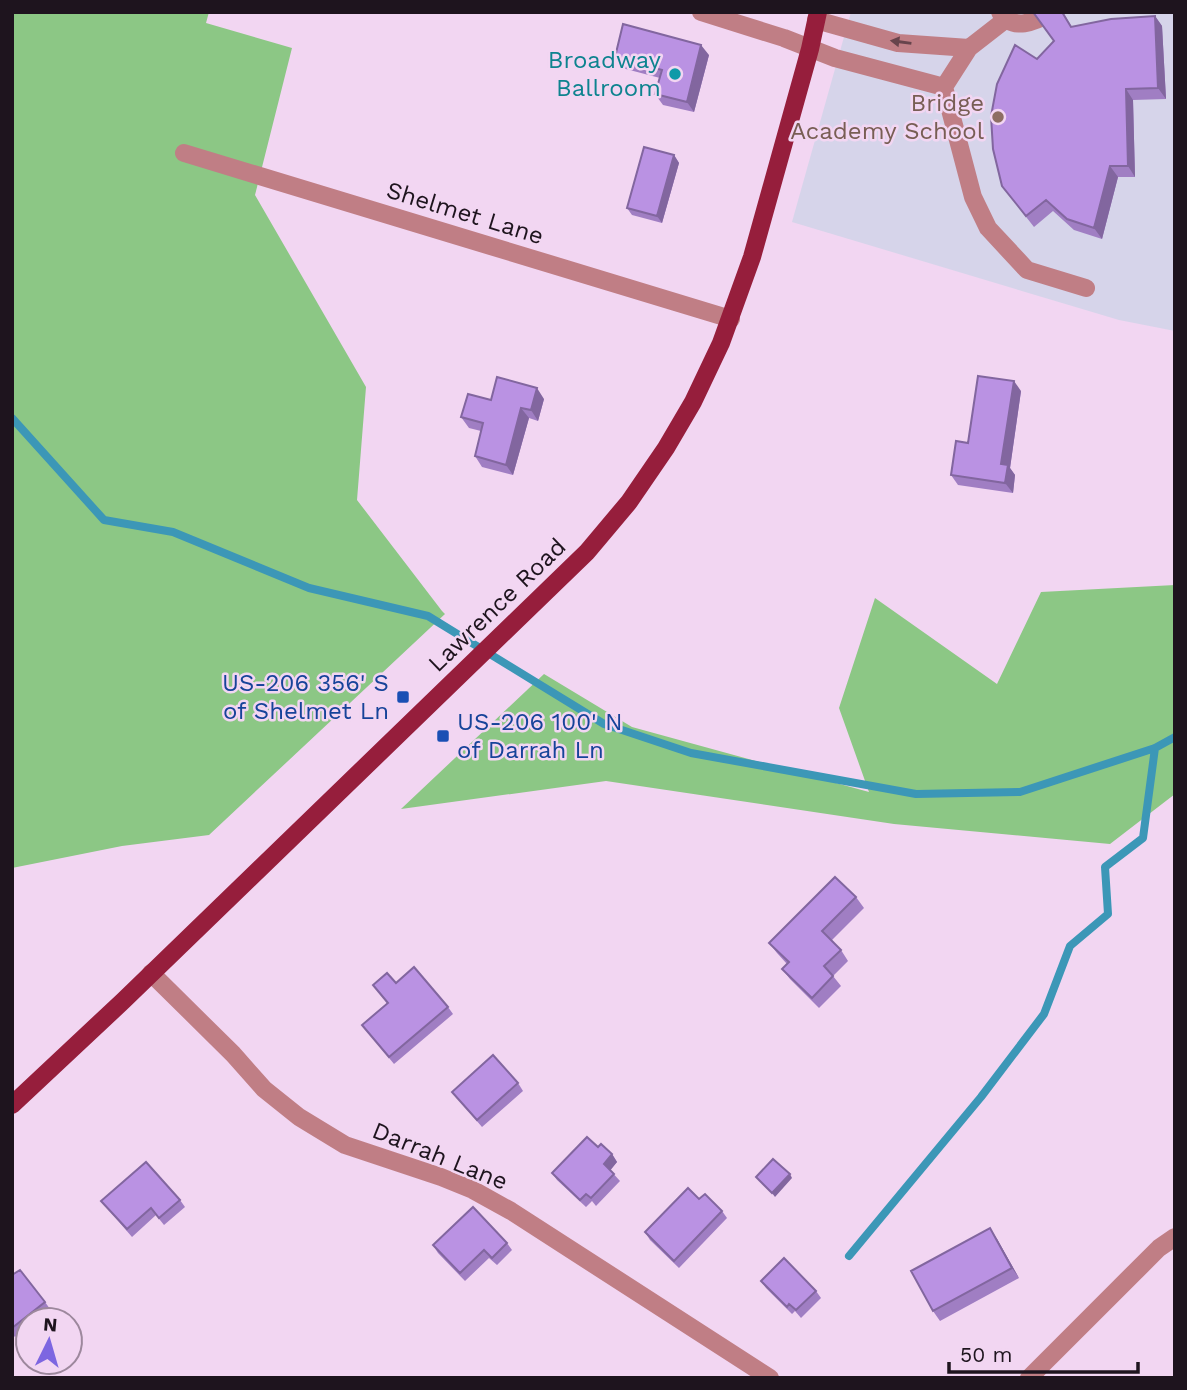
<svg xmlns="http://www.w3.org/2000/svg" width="1187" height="1390" font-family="'Work Sans',sans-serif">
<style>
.education{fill:#d6d4ea}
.green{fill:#8cc785}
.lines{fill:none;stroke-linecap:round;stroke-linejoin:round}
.stream{stroke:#3c97b7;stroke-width:8}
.minor{stroke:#c07e85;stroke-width:18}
.major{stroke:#961e3c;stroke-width:18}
.wall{fill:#a07ec3}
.shaded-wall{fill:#82669f}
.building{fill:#ba92e3;stroke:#82669f;stroke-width:2}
.oneway{fill:#67444c}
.culture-dot{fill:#0f9aa8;stroke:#f2d6f2;stroke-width:2.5}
.education-dot{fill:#8d6e63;stroke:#f2d6f2;stroke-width:2.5}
.transit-dot{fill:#1a4fb4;stroke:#f2d6f2;stroke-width:2.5}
.labels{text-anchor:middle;stroke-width:5;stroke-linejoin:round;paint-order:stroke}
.culture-label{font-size:24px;fill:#0d838f;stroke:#f2d6f2;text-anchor:end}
.education-label{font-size:24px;fill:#785e54;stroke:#f2d6f2;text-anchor:end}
.street-label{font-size:24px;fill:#1e141e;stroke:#f2d6f2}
.transit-label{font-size:24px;fill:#164399;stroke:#f2d6f2;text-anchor:end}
</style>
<rect width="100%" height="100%" fill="#f2d6f2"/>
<path class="education" d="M851 12H1175V331L1119 320 792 222Z"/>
<path class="green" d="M12 12H209L206 23 292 48 255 195 366 387 357 500 442 611 445 614 209 835 122 846 12 868Z
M1175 585V794L1110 844 894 824 606 781 401 809 544 674 632 727 869 792 839 708 875 598 997 684 1041 592Z"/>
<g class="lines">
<path class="stream" d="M12 418 104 520 173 532 309 588 428 616 604 724 691 753 916 794 1020 792 1155 748 1175 737
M849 1256 981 1097 1044 1014 1070 946 1108 914 1105 867 1143 838 1155 748"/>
<path class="minor" d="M701 12 784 38 835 58 944 87
M1000 12C1013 32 1035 22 1052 12
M816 20 898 43 969 48
M1005 20 969 48 944 87 973 197 988 228 1027 270 1086 288
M184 153 731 319
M151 973 233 1054 264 1089 299 1117 345 1145 441 1177 473 1190 511 1211 770 1378
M1029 1378 1159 1248 1175 1237"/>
<path class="major" d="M12 1105 123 1001 587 552 629 502 666 448 693 402 721 343 752 257 810 49 818 12"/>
</g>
<path class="wall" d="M1063 12 1072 27 1155 16 1162 26 1166 99 1133 100 1135 177H1118L1102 239 1074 230 1053 211 1034 227 1002 186Z
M709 55 694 112 663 105 655 94 660 78 622 68 615 57Z
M674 155 679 163 662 223 632 215 627 208Z
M1021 391 1010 468 1015 475 1013 493 958 485 951 475 968 443Z
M544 399 538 421 529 418 513 475 482 467 475 456 481 431 469 428 461 417 491 400Z
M856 897 864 908 831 941 841 950 848 961 833 976 841 986 819 1008 790 979 782 969 787 964 777 953 769 943Z
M396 983 448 1007 453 1014 394 1064 362 1025 387 1003 373 985Z
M518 1083 523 1091 482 1127 452 1092Z
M598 1147 612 1154 617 1162 610 1170 620 1181 596 1206 592 1201 586 1207 557 1180 552 1173Z
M699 1199 722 1211 727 1218 679 1268 650 1240 645 1232Z
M180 1200 185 1207 164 1225 156 1215 132 1237 101 1201Z
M997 1239 1019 1278 940 1321 933 1311Z
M507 1243 512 1250 497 1265 489 1258 465 1281 438 1253 433 1245Z
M12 1275 45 1302 50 1309 37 1320H28V1327L15 1337 12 1334Z
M761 1281 816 1291 821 1298 801 1318 795 1311 792 1314 766 1288Z"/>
<path class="shaded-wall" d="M1155 16 1162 26 1166 99 1158 88Z
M701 45 709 55 694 112 687 102Z
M1126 89 1133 100 1135 177 1128 166Z
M674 155 679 163 662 223 657 216Z
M1110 166 1118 177 1102 239 1094 228Z
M1014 381 1021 391 1010 468 1015 475 1013 493 1005 483 1001 464Z
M537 388 544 399 538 421 531 410Z
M521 408 529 418 513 475 506 465Z
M612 1154 617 1162 609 1172 604 1164Z
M790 1174 792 1178 775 1197 772 1193Z
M990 1228 997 1239 1019 1278 1012 1268Z"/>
<path class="building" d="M1033 12H1062L1071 27 1111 19 1155 16 1158 88 1126 89 1128 166H1110L1094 228 1067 219 1046 200 1026 216 1002 186 993 149 991 116 997 84 1015 45 1037 59 1054 41Z
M623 24 701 45 687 102 655 94 662 70 615 57Z
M644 147 674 155 657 216 627 208Z
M978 376 1014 381 1001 464 1008 465 1005 483 951 475 956 441 968 443Z
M497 377 537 388 531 410 521 408 506 465 475 456 483 423 461 417 468 394 491 400Z
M835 877 856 897 822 931 841 950 824 966 833 976 812 998 782 969 789 962 769 943Z
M414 967 448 1007 389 1057 362 1025 388 1003 373 985 387 973 396 983Z
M493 1055 518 1083 477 1120 452 1092Z
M587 1137 598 1147 601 1144 612 1154 604 1164 614 1174 591 1198 586 1194 580 1200 552 1173Z
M773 1159 790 1174 772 1193 756 1177Z
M146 1162 180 1200 159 1218 151 1208 127 1229 101 1201Z
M688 1188 699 1199 705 1194 722 1211 674 1261 645 1232Z
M473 1207 507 1243 492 1258 484 1250 460 1273 433 1245Z
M990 1228 1012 1268 933 1311 911 1271Z
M784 1258 816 1291 796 1310 789 1304 787 1307 761 1281Z
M20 1270 45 1302 12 1328V1275Z"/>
<defs><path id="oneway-solid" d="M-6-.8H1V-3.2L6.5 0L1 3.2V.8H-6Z" transform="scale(1.75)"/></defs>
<use class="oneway" href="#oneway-solid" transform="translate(901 42) rotate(-172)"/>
<circle class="culture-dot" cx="675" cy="74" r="7"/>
<circle class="education-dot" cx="998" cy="117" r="7"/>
<g class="transit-dot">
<rect x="396" y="690" width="14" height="14" rx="3.5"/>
<rect x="436" y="729" width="14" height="14" rx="3.5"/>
</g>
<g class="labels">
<g class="culture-label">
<text x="661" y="68">Broadway<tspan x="661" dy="28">Ballroom</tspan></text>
</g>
<g class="education-label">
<text x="984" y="111">Bridge<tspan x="984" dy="28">Academy School</tspan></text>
</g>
<g class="street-label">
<text transform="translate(465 213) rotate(17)" y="8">Shelmet Lane</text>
<text transform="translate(497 605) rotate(-44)" y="8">Lawrence Road</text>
<text transform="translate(440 1156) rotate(22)" y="8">Darrah Lane</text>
</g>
<g class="transit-label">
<text x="389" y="691">US-206 356' S<tspan x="389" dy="28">of Shelmet Ln</tspan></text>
<text x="457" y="730" text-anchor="start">US-206 100' N<tspan x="457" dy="28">of Darrah Ln</tspan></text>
</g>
</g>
<rect width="1187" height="1390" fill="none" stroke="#1e141e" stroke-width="28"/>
<g transform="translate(49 1341) rotate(5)"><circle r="33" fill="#f2d6f2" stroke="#9d889d" stroke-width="2"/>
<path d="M0-5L12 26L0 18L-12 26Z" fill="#7d66e1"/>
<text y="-10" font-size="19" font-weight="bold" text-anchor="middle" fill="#1e141e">N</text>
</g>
<path d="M949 1362v10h189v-10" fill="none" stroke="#1e141e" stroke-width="3.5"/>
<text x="960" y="1362" font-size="21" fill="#1e141e" stroke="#f2d6f2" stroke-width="5" paint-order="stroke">50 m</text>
</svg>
